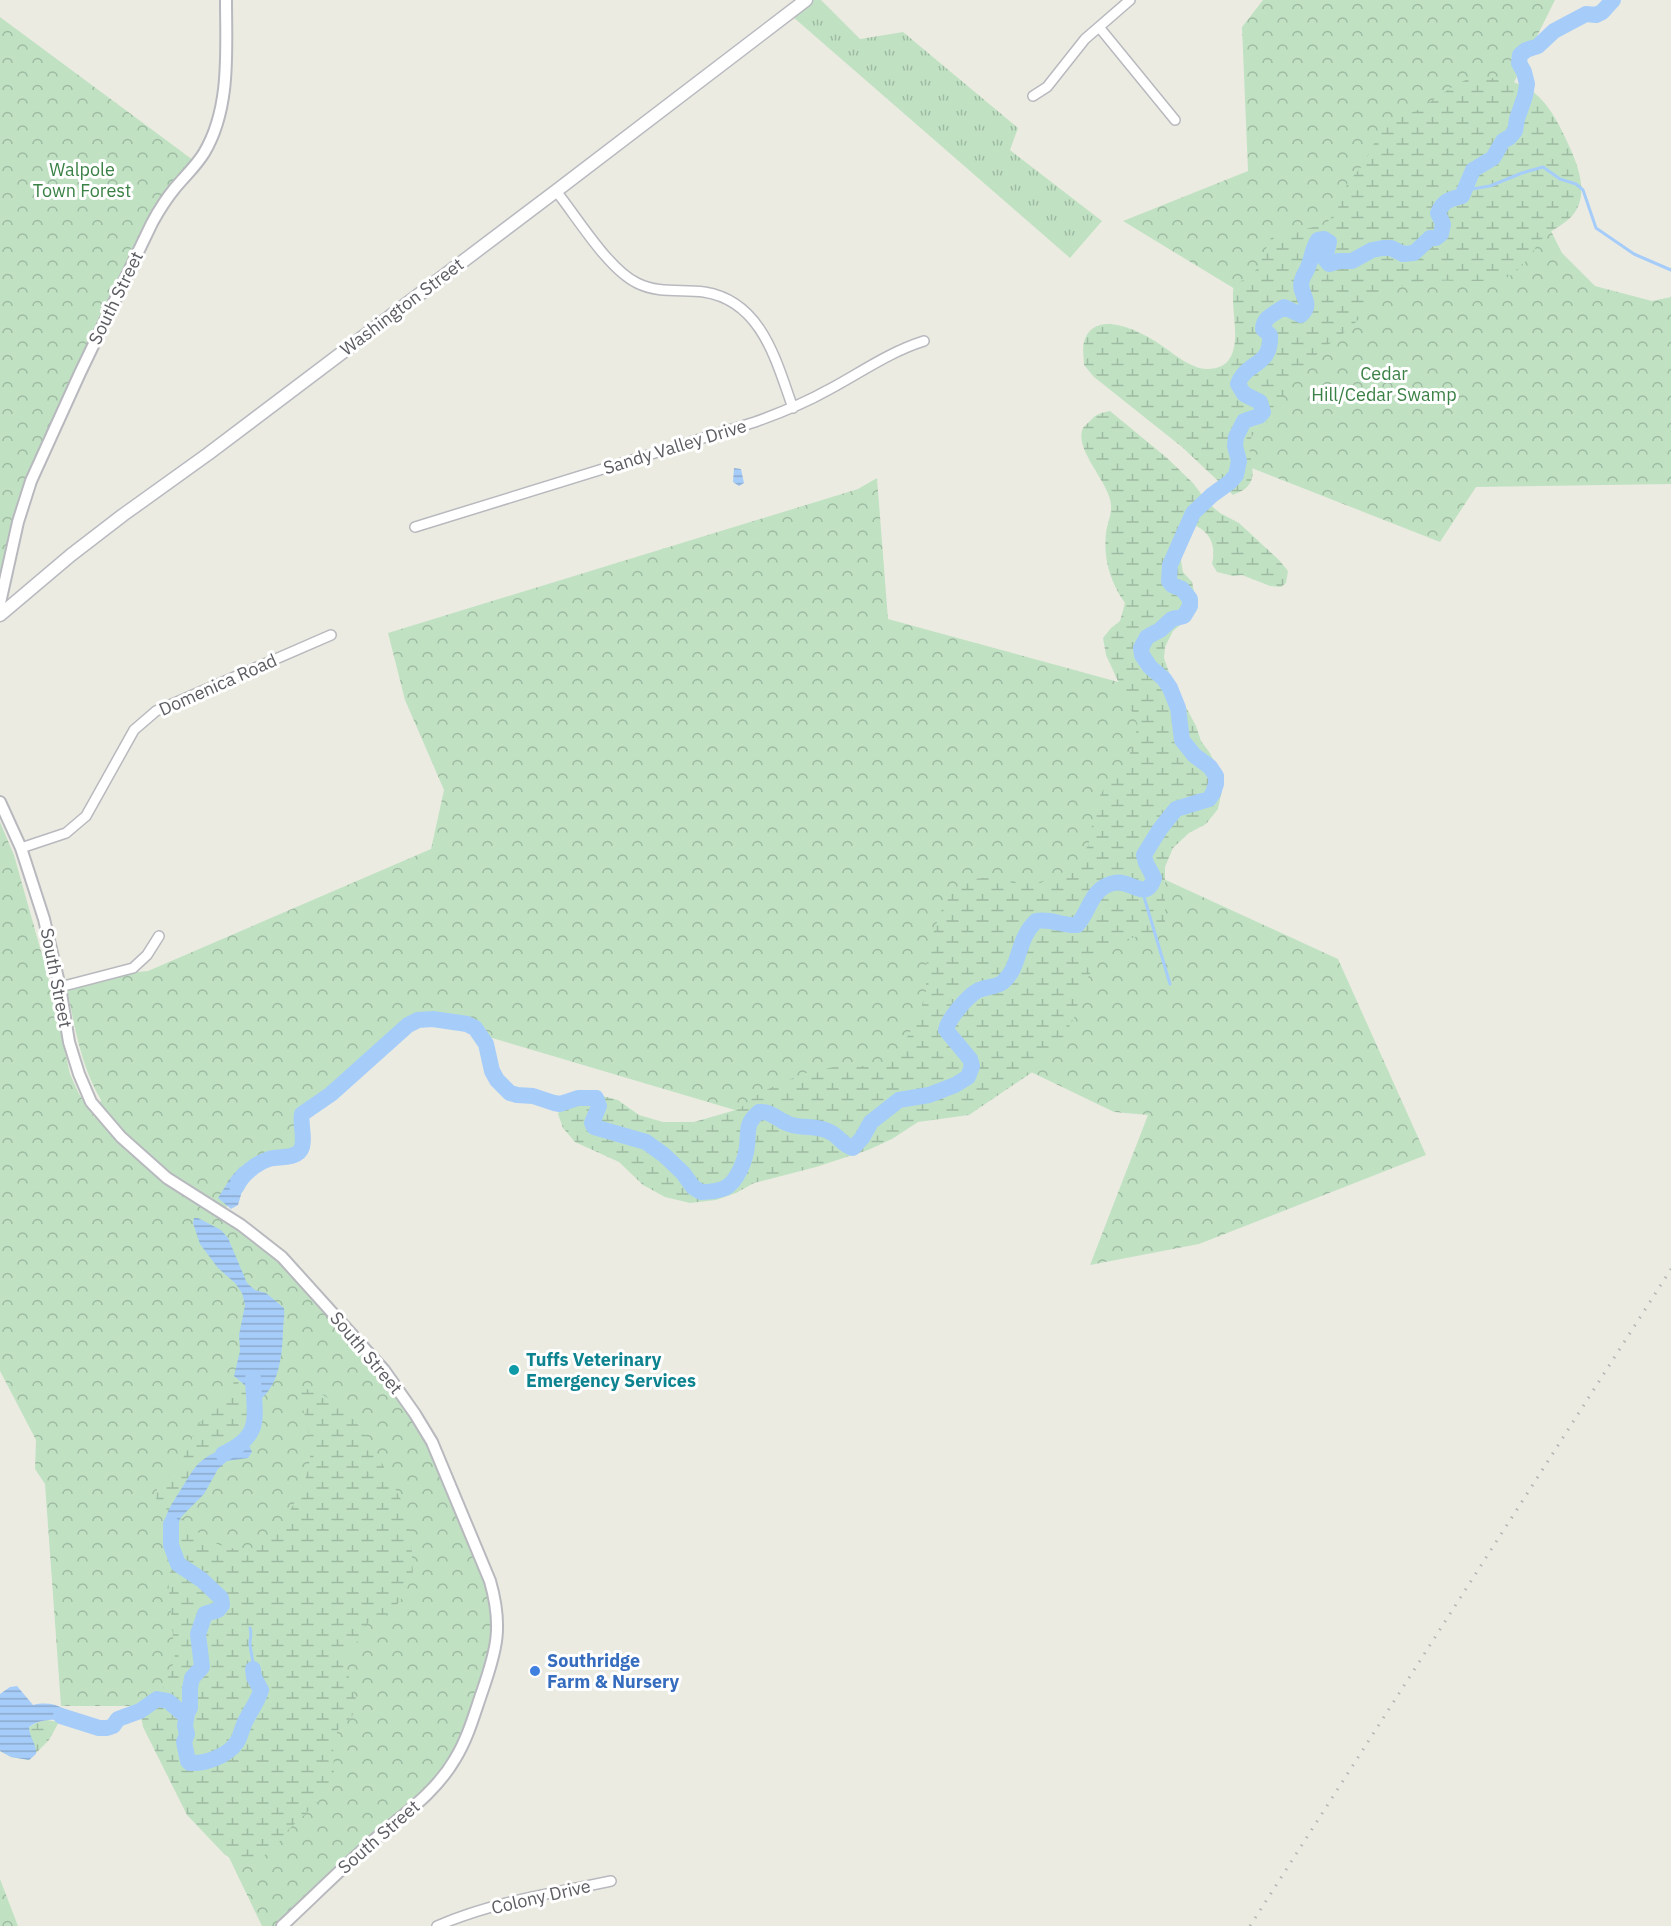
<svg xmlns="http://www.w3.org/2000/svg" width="1671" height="1926" font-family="'IBM Plex Sans',sans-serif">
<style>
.forest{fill:url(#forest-crowns)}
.wetland{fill:url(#wetland-marsh)}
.park{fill:url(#park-tufts)}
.water{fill:url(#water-rules)}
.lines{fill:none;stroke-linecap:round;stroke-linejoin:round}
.stream{stroke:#a6cdf9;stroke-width:3}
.river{stroke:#a6cdf9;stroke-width:16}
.minor-casing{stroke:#b8b9be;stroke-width:12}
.tertiary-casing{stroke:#b8b9be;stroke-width:14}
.secondary-casing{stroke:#b8bac0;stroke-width:15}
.minor{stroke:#fff;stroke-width:9}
.tertiary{stroke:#fff;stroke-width:10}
.secondary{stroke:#fff;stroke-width:12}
.rail{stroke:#b3b4b4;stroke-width:3;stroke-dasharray:1.5 8;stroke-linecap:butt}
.culture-dot{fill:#0f9aa8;stroke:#fff;stroke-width:2}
.shop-dot{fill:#3f7fe0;stroke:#fff;stroke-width:2}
.labels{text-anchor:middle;stroke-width:6;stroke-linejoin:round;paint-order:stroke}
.park-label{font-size:18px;fill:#3a8145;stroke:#fff}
.street-label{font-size:18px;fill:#5b5d62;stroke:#fff}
.culture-label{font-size:18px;font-weight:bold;fill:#0d838f;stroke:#fff;text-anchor:start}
.shop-label{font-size:18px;font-weight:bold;fill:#366cbe;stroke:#fff;text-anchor:start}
</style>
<defs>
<pattern id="forest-crowns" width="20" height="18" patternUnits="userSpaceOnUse" patternTransform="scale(1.5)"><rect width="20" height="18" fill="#c0e2c3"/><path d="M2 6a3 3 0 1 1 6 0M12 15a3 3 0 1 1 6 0" fill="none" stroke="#9fbaa2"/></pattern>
<pattern id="wetland-marsh" width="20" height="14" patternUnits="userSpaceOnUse" patternTransform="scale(1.5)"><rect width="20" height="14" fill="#c0e2c3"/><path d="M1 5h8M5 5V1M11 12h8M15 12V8" fill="none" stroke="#9fbaa2"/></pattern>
<pattern id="park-tufts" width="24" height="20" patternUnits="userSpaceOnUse" patternTransform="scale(1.5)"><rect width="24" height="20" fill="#c0e2c3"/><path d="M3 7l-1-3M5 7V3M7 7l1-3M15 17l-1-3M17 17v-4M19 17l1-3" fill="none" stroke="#9fbaa2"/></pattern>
<pattern id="water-rules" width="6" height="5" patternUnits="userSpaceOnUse" patternTransform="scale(1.5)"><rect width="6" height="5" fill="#a6cdf9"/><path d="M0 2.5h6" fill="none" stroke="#8aaacd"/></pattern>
</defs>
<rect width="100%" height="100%" fill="#ecebe2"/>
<path class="forest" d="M1263 0H1555L1454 203 1542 213 1562 253 1595 286 1652 301 1671 297V484L1476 487 1440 542 1221 456 1276 314 1123 221 1248 171 1242 27Z
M0 17 197 163 159 210 18 522 0 573Z
M877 478 888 619 1133 686 1183 814 1131 864 1338 959 1426 1155 1199 1244 1090 1265 1148 1115 1114 1112 973 1044 755 1116 482 1035C467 1019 427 1014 408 1025L331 1094 302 1114 300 1123 302 1146 300 1151 294 1155 269 1159 247 1172 223 1213 282 1257 415 1414 495 1597 491 1665 446 1774 282 1926H262L156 1706H61L45 1484 35 1469 36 1440 0 1371V822L14 855 51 987 70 1074 79 1094 95 1118 101 1100C79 1063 74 1021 65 979L148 971 431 849 444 790 405 700 388 633 858 489Z
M0 1879 18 1926H0Z"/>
<path class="wetland" d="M1472 77C1517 78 1538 85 1560 127 1572 152 1594 191 1572 216 1563 226 1548 231 1540 241 1529 257 1519 275 1498 281 1493 282 1485 281 1480 281 1449 282 1420 276 1391 290 1375 298 1364 315 1351 327 1337 339 1322 348 1309 362 1292 380 1280 404 1265 425 1231 443 1266 468 1246 488 1243 491 1236 493 1233 495L1182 447 1094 377 1084 365C1084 358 1082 349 1084 342 1093 309 1136 329 1155 341 1168 349 1179 360 1194 366 1204 371 1220 370 1228 361 1243 342 1229 308 1234 284L1246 279 1258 268 1270 239 1284 229 1297 231 1326 224 1337 210 1348 182 1363 165 1381 130 1395 119 1418 110 1457 84Z
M1110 411 1167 458 1193 483 1208 503 1220 513 1239 523 1279 560 1288 571 1286 583 1281 587 1270 586 1242 575 1233 576 1217 572 1212 564C1216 549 1212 533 1196 526L1185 545 1181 560 1183 572 1192 582 1196 601 1192 615 1173 631 1165 647 1164 658 1172 681 1196 726 1201 741 1210 753 1221 775 1222 790 1218 809 1206 824 1189 833 1173 848 1165 867V928L1157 938 1138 936 1121 941 1100 953 1081 992 1074 1018 1064 1036 1048 1052 1034 1071 969 1115 918 1122 892 1139 868 1150 816 1167 754 1183 736 1193 716 1200 690 1203 665 1197 643 1185 619 1162 575 1142 563 1128 558 1114 563 1101 573 1097 599 1095 618 1100 639 1115 663 1122H694L739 1109 755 1096 778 1084 809 1072 839 1066H866L885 1061 905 1041 919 1016 926 991V965L932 937 940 913 950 896 966 880 990 877 1013 883H1040L1055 877 1074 865 1088 846 1097 801 1107 783 1127 764 1138 725 1106 655 1103 638 1111 628 1120 621 1125 603C1110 582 1103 558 1106 533 1107 524 1112 514 1111 505 1110 483 1073 449 1083 428 1085 425 1088 423 1090 421 1096 414 1100 413 1110 411Z
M234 1376C238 1380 245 1384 247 1389 252 1397 251 1428 246 1435 241 1442 233 1444 226 1447L166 1517 156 1505 157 1488 179 1467 198 1425 228 1393 233 1387Z
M303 1388 322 1394 351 1415 373 1446 410 1517 413 1576 400 1601 389 1613 365 1625 361 1637 343 1657 342 1664 349 1677 356 1699 352 1717 339 1728 333 1742 334 1777 318 1802 288 1830 273 1850 258 1859 241 1862 225 1855 187 1815 143 1727 140 1711 164 1687 175 1659 168 1578 176 1557 171 1545 181 1517C203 1540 234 1560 266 1542 276 1536 285 1519 291 1509 300 1493 308 1477 310 1458 311 1437 306 1415 298 1395Z
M47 1720 59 1722 49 1740 29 1760 11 1757 0 1751 29 1735V1727L36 1723Z"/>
<path class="park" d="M806 0H821L860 39 903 32 1018 128 1010 150 1102 221 1070 258 793 17Z"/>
<path class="water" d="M734 468 741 469 744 483 739 486 733 482Z
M240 1167H247L254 1173 243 1188 238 1205 231 1209 218 1198 232 1176Z
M194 1218H198L221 1230 228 1238 247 1283 255 1290 266 1293 284 1308C285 1317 283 1323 283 1332 282 1354 280 1382 262 1398L250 1397 247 1387 234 1376 240 1351 239 1335 245 1305 242 1293 235 1283 218 1268 200 1244 193 1223Z
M242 1444 250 1447 252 1452 248 1458 227 1461 218 1469 204 1494 181 1517 171 1545C154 1526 172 1504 183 1486 188 1478 193 1469 199 1463 211 1452 227 1447 242 1444Z
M17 1686 33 1705C54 1700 66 1709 82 1721 64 1721 44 1716 29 1727 29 1737 37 1744 36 1754L29 1760 11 1757 0 1751V1694L10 1687Z"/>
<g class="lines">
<path class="stream" d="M1466 190 1490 186 1522 173 1543 167 1560 179 1576 184 1583 190 1596 228 1634 254 1671 270
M1142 890 1170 984
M250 1628C252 1635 250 1637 250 1643 250 1652 254 1659 253 1669"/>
<path class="river" d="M237 1186C242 1174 257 1163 269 1159 278 1156 298 1160 302 1147 305 1136 300 1125 302 1114L331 1094 408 1025 418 1020 433 1019 467 1024 475 1028 486 1044 492 1071 497 1080 510 1093 517 1095 533 1096 554 1103 560 1104 578 1098H596L599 1106 592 1123 594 1127 646 1142 664 1155 683 1173 693 1187 701 1192C709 1192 718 1191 725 1188 737 1182 746 1159 747 1146 749 1130 745 1124 759 1112 772 1111 777 1120 789 1124 803 1129 817 1125 830 1132 839 1136 843 1146 853 1148L862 1138 871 1122 899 1100 929 1095 955 1085 968 1077 972 1066 970 1059 946 1030C948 1019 967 997 977 991 985 986 996 988 1003 982 1021 967 1016 940 1036 921 1050 918 1063 926 1077 925 1090 912 1090 888 1114 883 1131 879 1146 903 1154 878L1146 863 1144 855 1160 829 1176 809 1209 799 1213 793 1216 784V776L1210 767 1194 755 1182 740 1178 708 1170 688 1164 679 1150 667 1142 655 1141 648 1147 637 1160 630 1172 619 1184 616 1190 606V599L1182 589 1172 585 1169 581 1170 565 1193 513 1212 495 1230 482 1236 475 1239 461 1235 446 1236 437 1244 421 1259 416 1263 412 1260 402 1244 394 1238 384C1246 361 1272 367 1270 335L1263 329C1263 317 1276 313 1284 307L1301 315C1315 303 1297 293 1302 280 1303 275 1307 271 1308 267 1312 258 1312 249 1318 240L1324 239 1329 242 1325 259 1329 264 1339 261H1352L1372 250 1383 248H1391L1403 254 1414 253 1430 238H1436L1441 234 1443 224 1438 213C1443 201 1450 199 1462 196L1473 170 1493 158 1503 141 1510 137 1515 131 1517 119 1525 96 1527 84 1524 72 1519 63 1520 55 1526 50 1538 46 1554 31 1586 14 1596 15 1602 12 1613 0
M223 1454C264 1435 254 1417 253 1378
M187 1713 185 1726 187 1734 184 1742 188 1761 190 1763C205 1764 228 1756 237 1742 241 1736 242 1727 246 1720 251 1710 258 1701 261 1690L254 1677 253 1669
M61 1716 99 1728H107L113 1726 118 1719 140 1711 157 1699 168 1701 182 1713H187L190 1708V1688L192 1678 202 1667 198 1634 205 1614 218 1610 222 1605 221 1598 202 1580 178 1564 171 1545V1524"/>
<defs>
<path id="minor" d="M1099 27 1175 120
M1033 96 1047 87 1085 39 1130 0
M556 191C577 217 608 269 637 283 659 294 681 289 704 292 762 301 776 361 793 408
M415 527 755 422C780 413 805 403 828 390 860 373 889 352 924 341
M21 848 66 833 86 816 134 730 156 711 331 635
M60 987 133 968 147 955 159 936
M437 1926C492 1902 553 1893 611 1881"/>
<path id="tertiary" d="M0 603 18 522 31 481 80 373 152 223C159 210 166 199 175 188 185 176 196 166 204 153 231 108 226 50 226 0
M0 802 21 848 44 919 60 987 69 1042 79 1074 91 1102 121 1137 167 1178 241 1225 282 1257 384 1370 415 1414 432 1442 490 1581C503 1626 497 1649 482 1692 474 1715 468 1738 455 1759 436 1792 404 1814 375 1839 343 1867 313 1897 282 1926"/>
<path id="secondary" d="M0 615 71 555 123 515 208 454 556 191 806 0"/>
</defs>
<use href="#minor" class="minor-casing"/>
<use href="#tertiary" class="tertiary-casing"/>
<use href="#secondary" class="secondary-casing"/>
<use href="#minor" class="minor"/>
<use href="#tertiary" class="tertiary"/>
<use href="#secondary" class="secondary"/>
<path class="rail" d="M1250 1926 1671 1269"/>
</g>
<circle class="culture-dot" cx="514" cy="1370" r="6"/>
<circle class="shop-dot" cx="535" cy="1671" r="6"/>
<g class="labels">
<g class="park-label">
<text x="82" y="176">Walpole<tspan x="82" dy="21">Town Forest</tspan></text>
<text x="1384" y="380">Cedar<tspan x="1384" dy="21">Hill/Cedar Swamp</tspan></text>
</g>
<g class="street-label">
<text transform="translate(116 298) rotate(-64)" y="6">South Street</text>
<text transform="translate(402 307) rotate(-37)" y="6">Washington Street</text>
<text transform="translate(675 447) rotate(-17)" y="6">Sandy Valley Drive</text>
<text transform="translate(218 685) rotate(-24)" y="6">Domenica Road</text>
<text transform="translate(56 978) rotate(79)" y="6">South Street</text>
<text transform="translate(366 1353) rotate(50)" y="6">South Street</text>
<text transform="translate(379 1837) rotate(-41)" y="6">South Street</text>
<text transform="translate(541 1897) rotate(-13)" y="6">Colony Drive</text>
</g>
<g class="culture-label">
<text x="526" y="1366">Tuffs Veterinary<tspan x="526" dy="21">Emergency Services</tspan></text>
</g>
<g class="shop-label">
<text x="547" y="1667">Southridge<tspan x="547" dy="21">Farm &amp; Nursery</tspan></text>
</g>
</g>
</svg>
